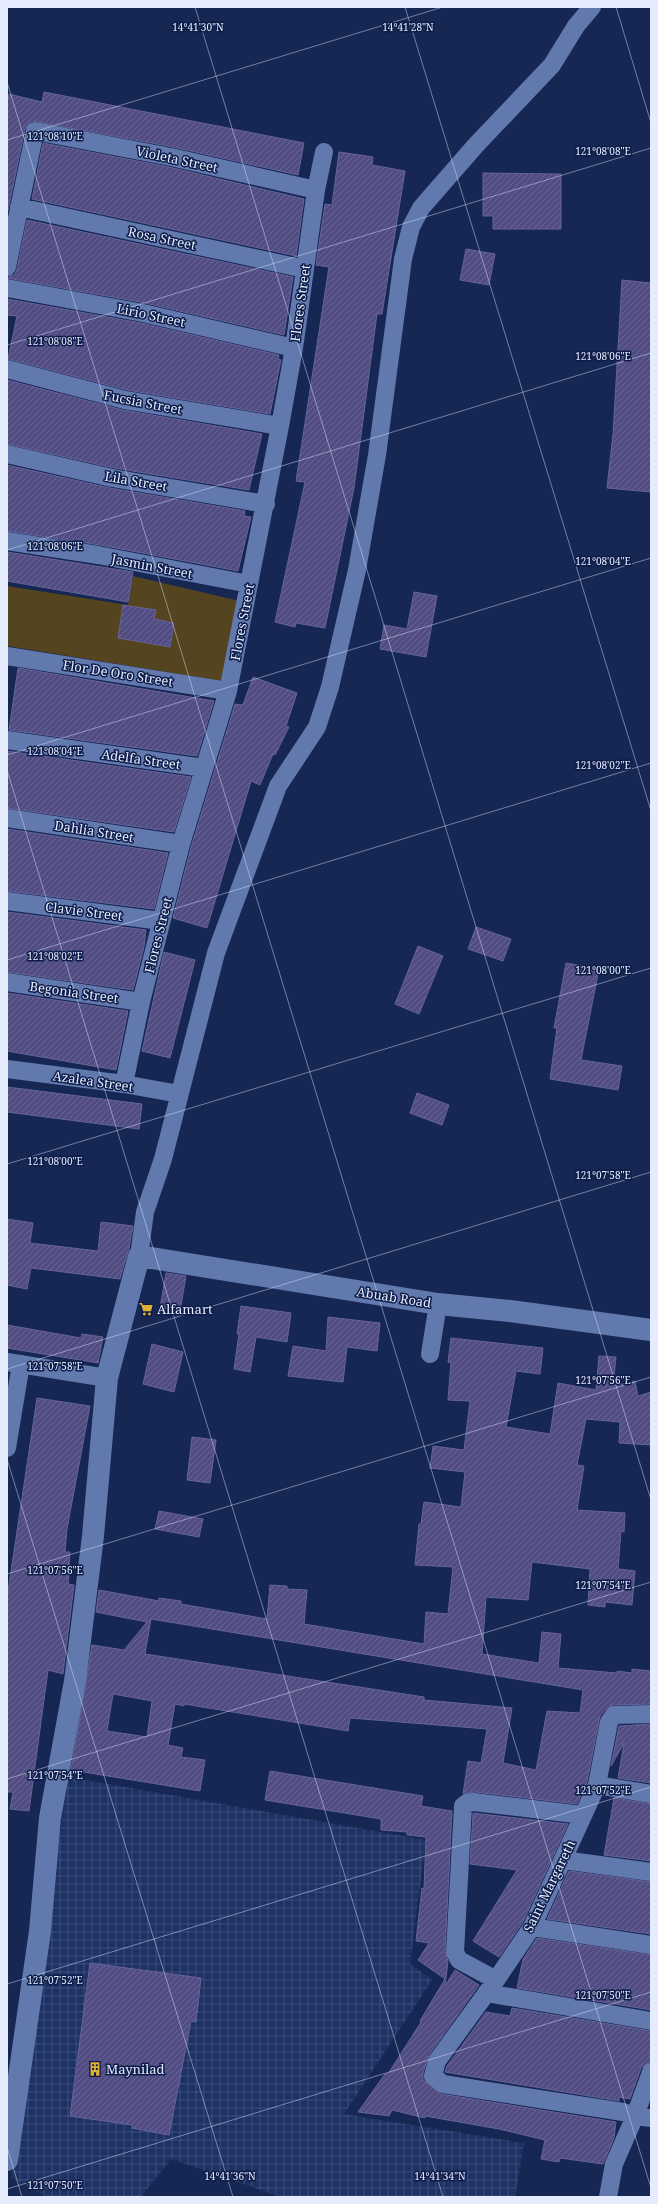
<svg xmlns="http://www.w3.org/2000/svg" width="658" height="2204" font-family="'Noto Serif',serif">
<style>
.industrial{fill:url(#industrial-grid)}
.green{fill:#54441f}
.building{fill:url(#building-hatch);stroke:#66639a;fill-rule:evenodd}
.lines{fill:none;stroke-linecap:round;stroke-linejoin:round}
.street{stroke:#6279ad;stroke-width:18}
.secondary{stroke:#6279ad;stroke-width:22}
.ticks{fill:none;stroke:#e4ecfe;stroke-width:1;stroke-opacity:0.45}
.labels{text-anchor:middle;stroke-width:3;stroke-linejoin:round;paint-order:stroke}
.street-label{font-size:13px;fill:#e4ecfe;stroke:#0d1c49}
.poi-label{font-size:13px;fill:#e4ecfe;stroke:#0d1c49;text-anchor:start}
.ticks-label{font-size:10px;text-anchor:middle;fill:#e4ecfe;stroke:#0d1c49;stroke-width:3;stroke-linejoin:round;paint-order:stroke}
</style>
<defs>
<pattern id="industrial-grid" width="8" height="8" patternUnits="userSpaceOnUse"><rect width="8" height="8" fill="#1d3163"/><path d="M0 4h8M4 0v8" fill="none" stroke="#3e4f7a"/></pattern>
<pattern id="building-hatch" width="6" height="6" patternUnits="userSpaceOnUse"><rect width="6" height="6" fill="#514d83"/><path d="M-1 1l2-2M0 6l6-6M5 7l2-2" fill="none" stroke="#6a6796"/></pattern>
</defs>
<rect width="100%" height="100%" fill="#162754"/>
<path class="industrial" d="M68 1777 426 1840 410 1964 432 1980 344 2114 524 2143 515 2197H281L171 2159 141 2197H46L12 2178Z"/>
<path class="green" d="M133 576 244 602 222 681 7 646V586L128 605Z"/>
<path class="building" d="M44 92 304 143 298 175 173 147 32 121 25 129 7 215V105L9 94 42 102Z
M43 143 169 167 304 199 296 256 32 199Z
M339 152 373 157 372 165 405 171 382 314H377L354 488 325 628 296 623 295 627 275 622 305 482 296 481 329 267 316 265 325 204 332 205Z
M483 173 561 174V229H493V216H483Z
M27 220 293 277 284 335 145 303 7 278 15 274 17 269Z
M466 249 495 254 489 285 460 280Z
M622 280 651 283V492L607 488 613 434Z
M7 299 141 323 279 355 278 359 281 360 270 414 127 390 8 359 17 316 7 315Z
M7 380 123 410 262 434 249 490 114 468 7 444Z
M7 465 110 488 245 511 244 516 251 517 238 571 100 545 7 531Z
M7 552 133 572 128 602 7 581Z
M414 592 437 596 426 657 380 649 384 625 407 629Z
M123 605 156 610 154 619 174 623 170 647 118 638Z
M18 668 214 701 197 756 9 730Z
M253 677 297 693 286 726 289 727 275 755 273 754 260 785 251 781 207 928 173 918 191 847 235 704 243 705Z
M7 751 191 777 174 832 7 808Z
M7 829 168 853 154 909 7 891Z
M7 912 146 930 144 947 133 990 7 972Z
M476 927 511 939 503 961 468 949Z
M418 946 443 956 419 1014 395 1004Z
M164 952 195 960 170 1058 142 1051Z
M566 963 599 969 581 1060 622 1066 618 1090 550 1079 557 1028H554Z
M7 993 128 1011 116 1070 7 1051Z
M7 1087 142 1104 139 1129 7 1112Z
M417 1093 449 1105 442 1125 410 1113Z
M7 1219 33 1223 30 1243 98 1251 101 1222 133 1226 129 1248 120 1279 31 1268 27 1289 7 1285Z
M166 1273 186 1276 180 1311 160 1308Z
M241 1306 291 1313 287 1342 256 1337 250 1372 234 1369 239 1334H237Z
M328 1317 380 1323 377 1351 347 1347 343 1382 288 1376 293 1346 326 1351Z
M7 1325 81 1338 82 1334 103 1337 98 1363 7 1348Z
M451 1338 543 1348 540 1374 516 1371 506 1427 550 1434 558 1383 596 1390 599 1356 616 1357 613 1386 635 1381 638 1396 651 1392V1445L619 1443 620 1422 586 1419 577 1465 584 1466 577 1510 625 1513 624 1532 621 1531 618 1569 635 1571 632 1605 605 1602V1607L588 1605 590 1569 532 1562 528 1600 486 1597 482 1654 539 1663 542 1632 561 1634 558 1668 617 1673V1671L632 1673V1669L651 1671V1704L613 1705 606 1709 600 1716 587 1782 577 1804 475 1792 463 1794 468 1761 481 1763 487 1729 350 1718 348 1731 184 1704V1706L175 1704 168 1745 183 1748 181 1757 205 1760 200 1791 71 1770 92 1645 124 1650 147 1622 96 1612 99 1590 159 1601V1598L181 1601V1604L267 1619 270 1585 287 1586V1589L307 1590 304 1624 424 1644 426 1612 448 1614 453 1567 415 1565 419 1524H421L424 1502 461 1507 465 1472 430 1468 433 1446 464 1450 470 1401 448 1400 451 1363 448 1362ZM151 1619 583 1690 580 1713 547 1711 536 1770 503 1763 512 1708 424 1700V1697L145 1654ZM113 1694 152 1701 147 1737 107 1731Z
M152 1344 183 1352 174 1392 143 1384Z
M37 1398 90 1406 67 1529 65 1552H70L69 1564H70L68 1584 74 1585 63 1674 48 1670 29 1811 10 1809 13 1792H7V1598Z
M192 1437 216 1440 210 1483 187 1480Z
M159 1511 203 1519 199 1537 155 1529Z
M651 1724V1783L618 1778 624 1743 611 1766 619 1726Z
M270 1771 423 1796 421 1806 452 1811 445 1951 448 1961 445 1986 455 1970 479 1985 429 2055 423 2073V2080L441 2094 616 2122 614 2138 603 2164 560 2158 559 2162 541 2159 545 2140 499 2129 425 2116V2118L392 2110 389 2116 358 2112 385 2074H388L421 2022 420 2021 445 1979 418 1960 429 1943 416 1941 422 1888 424 1889 426 1837 407 1835V1832L381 1830V1819L265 1800Z
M614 1798 651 1804V1861L604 1855Z
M473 1813 568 1824 523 1922 499 1957 473 1941 517 1870 470 1864Z
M569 1871 651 1882V1934L547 1919Z
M537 1938 651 1955V2010L517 1988 523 1959Z
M90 1963 201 1978 196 2022 191 2021 169 2135 132 2128V2125L70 2116Z
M512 2008 651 2031 650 2062 641 2068 630 2099 619 2097V2101L445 2072 447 2066 486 2012 510 2016Z"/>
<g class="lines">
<path class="street" d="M19 207 305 269
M7 267 35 131 171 157 316 190
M7 288 143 313 294 348
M7 369 125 400 280 426
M7 454 112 478 266 504
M7 541 98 555 249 584
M7 656 228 691
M7 740 204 768
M7 818 181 844
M7 901 161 921
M7 982 141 1002
M7 1069 124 1084 179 1094
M124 1084 141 1002 181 844 228 691 280 426 294 348 316 190 324 152
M139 1256 145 1212 163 1159 216 953 278 786 317 727 330 687 357 570 377 455 403 259 411 227 421 208 476 145 552 65 576 26 592 7
M430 1354 438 1304
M7 1362 107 1378
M7 1448 21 1364
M651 1714 614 1715 609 1722 597 1785 532 1927 496 1980 437 2061 433 2076 443 2084 623 2112 635 2116 651 2118
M597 1785 651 1794
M563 1860 651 1872
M532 1927 651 1945
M496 1980 459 1960 455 1952 463 1806 467 1803 474 1802 583 1815
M486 1993 651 2021
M608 2197 614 2164 635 2116 651 2072"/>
<path class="secondary" d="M7 2160 40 1931 50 1818 75 1681 93 1536 107 1378 139 1256 438 1304 510 1311 651 1330"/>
</g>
<path class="ticks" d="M195 7 651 1500M405 7 651 811M616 7 651 123M7 82 651 2188M7 140 443 7M7 345 651 148M7 550 651 353M7 755 651 558M7 770 443 2197M7 960 651 763M7 1164 651 968M7 1369 651 1172M7 1459 233 2197M7 1574 651 1377M7 1779 651 1582M7 1984 651 1787M7 2147 22 2197M7 2189 651 1992M650 2197H651"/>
<defs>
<symbol id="supermarket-bare" viewBox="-9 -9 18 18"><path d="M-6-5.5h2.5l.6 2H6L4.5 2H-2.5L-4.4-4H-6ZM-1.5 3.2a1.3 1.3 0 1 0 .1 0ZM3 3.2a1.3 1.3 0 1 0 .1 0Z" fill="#e1af34" stroke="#0d1c49" stroke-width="2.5" paint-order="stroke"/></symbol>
<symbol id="building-bare" viewBox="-9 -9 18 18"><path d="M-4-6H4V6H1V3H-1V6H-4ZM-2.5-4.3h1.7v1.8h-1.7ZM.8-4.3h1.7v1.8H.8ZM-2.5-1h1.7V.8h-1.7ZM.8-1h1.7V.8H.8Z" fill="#e1af34" stroke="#0d1c49" stroke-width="2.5" paint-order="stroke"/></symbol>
</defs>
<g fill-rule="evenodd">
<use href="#supermarket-bare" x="136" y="1299" width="20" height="20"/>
<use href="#building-bare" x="85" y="2059" width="20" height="20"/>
</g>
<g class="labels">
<g class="street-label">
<text transform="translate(177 159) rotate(12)" y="5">Violeta Street</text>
<text transform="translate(162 238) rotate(12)" y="5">Rosa Street</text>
<text transform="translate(300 303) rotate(-82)" y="5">Flores Street</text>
<text transform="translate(151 315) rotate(12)" y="5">Lirio Street</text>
<text transform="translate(143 402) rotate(11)" y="5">Fucsia Street</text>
<text transform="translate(136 481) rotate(10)" y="5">Lila Street</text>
<text transform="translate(152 566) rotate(11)" y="5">Jasmin Street</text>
<text transform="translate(242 622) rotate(-79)" y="5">Flores Street</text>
<text transform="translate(118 673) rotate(9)" y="5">Flor De Oro Street</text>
<text transform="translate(141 759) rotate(8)" y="5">Adelfa Street</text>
<text transform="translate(94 831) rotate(9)" y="5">Dahlia Street</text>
<text transform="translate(84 911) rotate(7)" y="5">Clavie Street</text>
<text transform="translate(158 935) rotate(-76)" y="5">Flores Street</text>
<text transform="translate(74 992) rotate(8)" y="5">Begonia Street</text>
<text transform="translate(93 1081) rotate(8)" y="5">Azalea Street</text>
<text transform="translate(394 1297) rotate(9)" y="5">Abuab Road</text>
<text transform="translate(549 1886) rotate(-64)" y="5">Saint Margareth</text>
</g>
<g class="poi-label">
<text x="157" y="1314">Alfamart</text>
<text x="106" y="2074">Maynilad</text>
</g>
</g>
<g class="ticks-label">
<text x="198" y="31">14°41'30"N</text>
<text x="408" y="31">14°41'28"N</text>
<text x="55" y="140">121°08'10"E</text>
<text x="603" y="155">121°08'08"E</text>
<text x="55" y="345">121°08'08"E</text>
<text x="603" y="360">121°08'06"E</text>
<text x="55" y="550">121°08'06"E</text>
<text x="603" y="565">121°08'04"E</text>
<text x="55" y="755">121°08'04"E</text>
<text x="603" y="769">121°08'02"E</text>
<text x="55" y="960">121°08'02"E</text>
<text x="603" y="974">121°08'00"E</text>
<text x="55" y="1165">121°08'00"E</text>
<text x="603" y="1179">121°07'58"E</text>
<text x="55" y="1370">121°07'58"E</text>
<text x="603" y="1384">121°07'56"E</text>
<text x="55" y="1574">121°07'56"E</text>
<text x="603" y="1589">121°07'54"E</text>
<text x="55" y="1779">121°07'54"E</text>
<text x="603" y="1794">121°07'52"E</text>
<text x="55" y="1984">121°07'52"E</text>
<text x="603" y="1999">121°07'50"E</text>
<text x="230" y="2180">14°41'36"N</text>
<text x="440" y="2180">14°41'34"N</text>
<text x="55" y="2189">121°07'50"E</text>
</g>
<rect width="658" height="2204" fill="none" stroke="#e4ecfe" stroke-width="16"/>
</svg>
